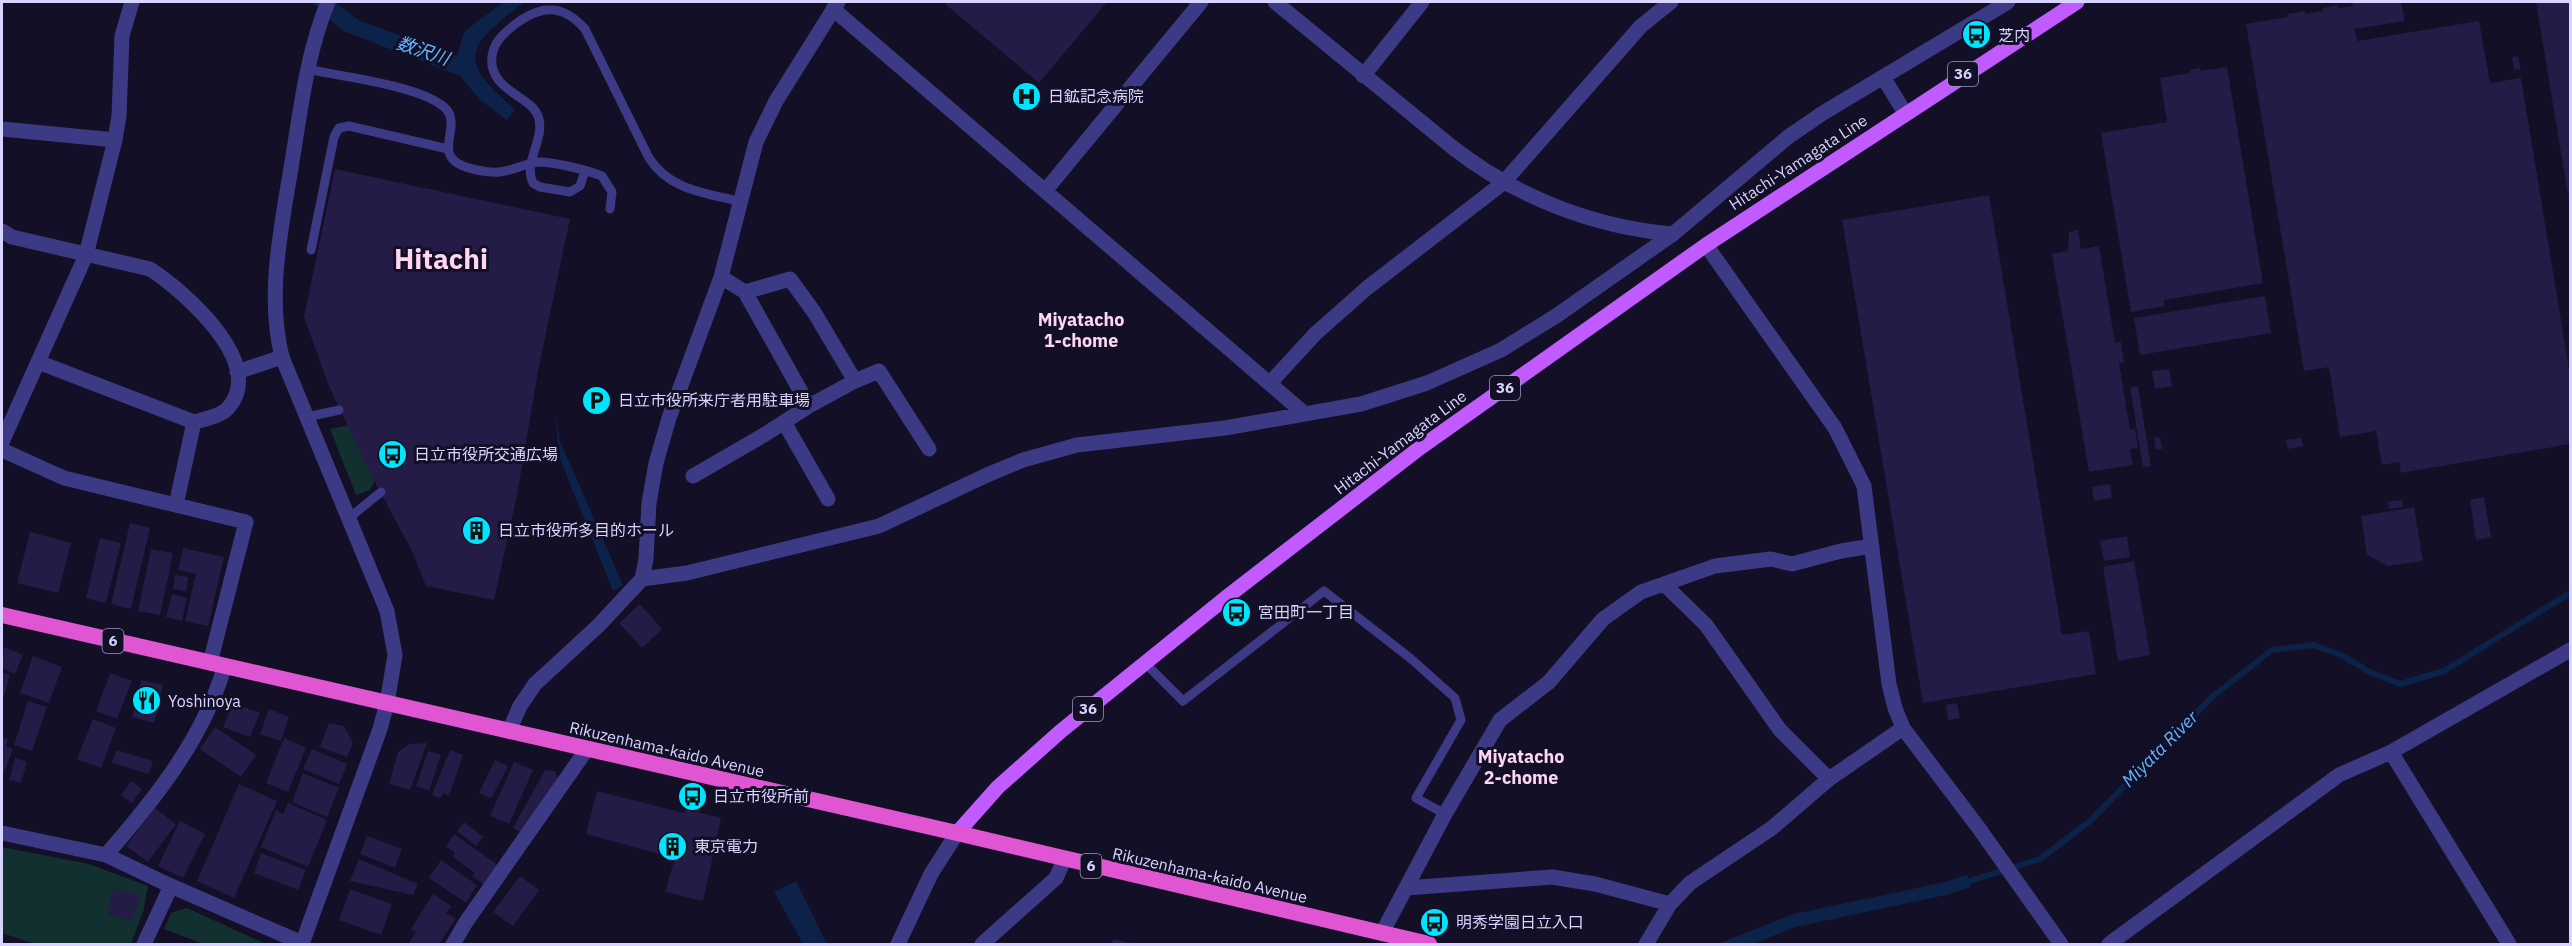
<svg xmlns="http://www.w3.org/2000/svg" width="2572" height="946" font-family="'IBM Plex Sans','Noto Sans JP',sans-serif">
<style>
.green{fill:#12302f}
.water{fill:#0c2248}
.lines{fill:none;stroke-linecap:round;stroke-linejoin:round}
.stream{stroke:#0c2248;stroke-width:6}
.building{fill:#241b47}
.service{stroke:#3d3a85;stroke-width:9}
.minor{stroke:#3d3a85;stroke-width:15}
.tertiary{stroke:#3d3a85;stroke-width:15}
.primary{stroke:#c25bff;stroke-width:15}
.trunk{stroke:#e055d1;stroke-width:16}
.labels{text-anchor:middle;stroke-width:6;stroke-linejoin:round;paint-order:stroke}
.shield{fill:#130f26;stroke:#9e99be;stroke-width:1.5}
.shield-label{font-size:15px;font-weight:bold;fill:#d9d4ff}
.poi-label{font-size:16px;fill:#d9d4ff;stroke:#130f26;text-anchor:start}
.street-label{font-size:16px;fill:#d9d4ff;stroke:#130f26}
.water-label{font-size:18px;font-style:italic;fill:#62b6ff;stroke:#130f26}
.neighbourhood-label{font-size:18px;font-weight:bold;fill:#ffd6f0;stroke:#130f26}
.town-label{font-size:28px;font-weight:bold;fill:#ffd6f0;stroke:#130f26}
</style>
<rect width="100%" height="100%" fill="#130f26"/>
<path class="green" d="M350 425 378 475 370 490 356 495 330 429Z
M2 847 89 864 148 886 143 912 131 944H35L2 933Z
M187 908 266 944H204L164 929 171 913Z"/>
<path class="water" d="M311 2H335L358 20 457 56 464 32 503 2H525C469 45 453 58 515 109L507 120 480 100 460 76 341 30Z
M556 414 560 441 623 585 613 591 558 454Z
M1967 875 1971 887 1946 895 1795 927 1753 944H1717L1794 914 1945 882Z
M796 881 827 944H803L774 892Z"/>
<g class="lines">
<path class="stream" d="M1963 883 2040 859 2090 821 2212 697 2272 650 2313 645 2341 655 2370 672 2400 684 2444 671 2570 593"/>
</g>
<path class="building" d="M947 2H1107L1039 83 945 4Z
M2352 2H2401L2405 21 2355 29 2357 41 2479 21 2490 83 2521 78 2570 375V444L2401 473 2399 462 2382 465 2376 431 2340 437 2329 367 2304 371 2246 24 2288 17 2287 14 2305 11V14L2323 11V8L2337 5 2338 8 2353 6Z
M2536 2H2570V201H2569Z
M2518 56 2521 69 2514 70 2512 57Z
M2227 67 2263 283 2164 300 2165 306 2131 312 2101 133 2167 122 2160 78 2190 73V70L2200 68V71Z
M335 169 570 219 539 366 517 495 494 600 426 586 412 551 368 469 328 384 304 317Z
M1989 195 2062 635 2089 631 2096 674 1923 703 1842 220Z
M2078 230 2081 249 2099 246 2115 343 2121 342 2124 362 2119 363 2130 430 2135 429 2138 448 2130 449 2133 465 2089 472 2052 254 2068 251 2069 232Z
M2265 296 2271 333 2140 355 2134 318Z
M2169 369 2172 386 2155 389 2152 371Z
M2138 386 2151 466 2143 467 2130 387Z
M2160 437 2162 449 2156 450 2154 438Z
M2301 438 2303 446 2288 449 2286 440Z
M2110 484 2112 498 2094 501 2092 487Z
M2484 497 2491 537 2476 540 2470 500Z
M2402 500 2403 507 2389 509 2388 502Z
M2414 507 2423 561 2388 566 2367 555 2361 516Z
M130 523 150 528 131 609 111 604Z
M30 532 71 543 58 593 17 583Z
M2127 536 2130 557 2104 561 2100 541Z
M100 538 121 543 106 603 86 598Z
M183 548 224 557 208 626 185 621 196 574 178 570Z
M151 549 173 553 160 615 138 611Z
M2134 561 2150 655 2118 661 2103 567Z
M175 575 188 577 186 591 173 589Z
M172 594 187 598 182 621 166 617Z
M640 604 662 629 642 648 619 623Z
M4 647 23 655 15 674 2 668Z
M33 656 62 667 49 703 20 693Z
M2 672 10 675 2 703Z
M110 673 132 681 117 719 96 711Z
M141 680 163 685 154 723 132 717Z
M28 701 47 707 32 751 14 745Z
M233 703 260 713 250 737 223 727Z
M1957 703 1960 718 1948 720 1946 705Z
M269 709 289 717 281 741 260 734Z
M93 719 116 728 101 768 77 759Z
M329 723 344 726 353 743 347 757 320 747Z
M215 727 256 755 241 777 200 749Z
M2 737 8 739 6 746 13 749 2 778Z
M284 738 306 748 288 792 266 783Z
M427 743 410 790 389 784 398 752 409 744Z
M312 749 347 764 339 784 303 769Z
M116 750 153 761 149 774 112 763Z
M450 750 463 755 449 796 443 793 441 798 432 795Z
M428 751 441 755 429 791 416 786Z
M15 758 27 762 21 783 9 780Z
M495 760 508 766 491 799 479 793Z
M514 762 533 770 509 824 490 816Z
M545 770 555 771 559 782 524 834 513 828Z
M303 773 339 788 327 817 292 802Z
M131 781 142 789 132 803 121 795Z
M239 784 277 801 234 898 197 881Z
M597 791 684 813 685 809 721 818 703 901 665 892 675 858 586 834Z
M288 803 327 820 308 867 261 847 276 810 283 814Z
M155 808 176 824 148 862 126 846Z
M180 821 205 834 183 878 158 866Z
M464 822 483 837 476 846 457 831Z
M454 834 498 865 484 885 472 876 475 873 453 857 455 853 446 846Z
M367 836 402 849 395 868 360 854Z
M261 853 306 870 298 890 254 873Z
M359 859 418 884 413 895 350 881Z
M441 860 477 885 466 903 429 878Z
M520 876 539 890 513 926 493 912Z
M114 888 141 895 133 921 107 914Z
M350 889 392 904 381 935 339 920Z
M433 894 451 906 446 913 456 919 439 944H412L409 942 416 932 411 929Z
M1113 939 1136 944H1112Z"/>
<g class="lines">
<path class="service" d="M307 69C338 76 427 86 447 110 460 126 436 152 459 164 468 169 488 173 499 172 513 171 525 163 539 162 554 162 587 170 602 176L612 192 610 209
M585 171 580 186 570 192 540 187 533 183C523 163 544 141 539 119 534 97 496 93 492 65 490 47 500 36 513 26 540 5 562 3 585 29L649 158C670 191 707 193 742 202
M311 250 334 137 339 128 349 126 448 149
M307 417 339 410
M349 518 381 492
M1145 663 1183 701 1324 591 1410 658 1455 698 1461 720 1416 798 1445 814"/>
<path class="minor" d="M1275 2 1452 147C1516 197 1593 227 1673 234
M833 9 1305 414
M1363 76 1422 2
M1883 77 1905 113
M2 129 115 140
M1045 191 1201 2
M2 231 12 237 150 269C184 291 268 364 228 408 221 416 205 419 194 422L38 362
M1706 245 1835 428 1864 486 1889 684 1895 708 1903 728 1978 827 2061 944
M745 292 790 279 814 312 855 381 809 406
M237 372 282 357
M855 381 879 371 929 449
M1270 383 1315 334 1367 288 1503 183 1641 26 1671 2
M784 422 828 499
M2 442 86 255 115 140 119 116 122 36 132 2
M2 450 64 478 246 522 210 663
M693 476 764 435 809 406 745 292 721 277
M176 505 194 422
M642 579 687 573 879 526 987 475 1023 460 1077 445 1225 428 1361 404 1427 383 1501 350 1556 316 1673 234 1788 137 1823 113 2008 2
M1664 584 1706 625 1780 730 1829 779
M509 731 520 706 535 684 598 626 642 579 646 559 649 503 656 463 669 418 721 277 756 142 776 101 838 2
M2391 752 2509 944
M2 833 106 855 171 886 144 944
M106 855C154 800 203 739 224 668
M1406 888 1552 877 1595 884 1670 904
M1382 933 1445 814 1500 720 1549 682 1603 619 1641 592 1715 566 1771 559 1792 564 1841 551 1872 546
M453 944 466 922 587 749
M982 944 1056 878 1064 860
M1646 944 1670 904 1690 883 1772 828 1829 779 1903 728
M2109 944 2339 775 2391 752 2570 650"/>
<path class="tertiary" d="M171 886 302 943
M302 944 380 729 387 703 395 655 387 611 282 357C266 294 282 224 292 162 301 107 307 53 328 2
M898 944 931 874 957 833"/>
<path class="primary" d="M957 833 998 787 1061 731 1228 596 1417 450 1706 245 2077 2"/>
<path class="trunk" d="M2 615 957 833 1429 944"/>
</g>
<defs>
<symbol id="bus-disc" viewBox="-11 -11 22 22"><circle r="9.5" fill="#00e5ff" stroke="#130f26"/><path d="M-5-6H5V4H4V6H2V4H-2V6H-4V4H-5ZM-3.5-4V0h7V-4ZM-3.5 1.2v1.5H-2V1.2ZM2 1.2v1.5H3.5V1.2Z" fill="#111"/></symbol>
<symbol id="hospital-disc" viewBox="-11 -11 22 22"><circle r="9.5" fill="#00e5ff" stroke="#130f26"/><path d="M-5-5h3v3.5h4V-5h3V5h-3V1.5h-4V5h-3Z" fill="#111"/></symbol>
<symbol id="parking-disc" viewBox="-11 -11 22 22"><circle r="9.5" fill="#00e5ff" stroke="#130f26"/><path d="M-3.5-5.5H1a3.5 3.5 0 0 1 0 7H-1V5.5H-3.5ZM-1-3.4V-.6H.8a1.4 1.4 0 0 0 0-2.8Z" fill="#111"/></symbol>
<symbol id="building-disc" viewBox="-11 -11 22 22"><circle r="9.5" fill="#00e5ff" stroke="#130f26"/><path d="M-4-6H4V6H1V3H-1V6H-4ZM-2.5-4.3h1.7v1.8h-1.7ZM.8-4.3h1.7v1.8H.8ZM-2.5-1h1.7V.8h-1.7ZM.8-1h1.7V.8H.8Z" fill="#111"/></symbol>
<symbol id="restaurant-disc" viewBox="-11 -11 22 22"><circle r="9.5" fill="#00e5ff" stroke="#130f26"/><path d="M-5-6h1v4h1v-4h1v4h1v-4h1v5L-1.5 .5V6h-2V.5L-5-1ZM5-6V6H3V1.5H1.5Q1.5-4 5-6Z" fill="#111"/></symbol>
</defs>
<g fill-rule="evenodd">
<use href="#bus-disc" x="1960" y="18" width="33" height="33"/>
<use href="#hospital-disc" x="1010" y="80" width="33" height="33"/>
<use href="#parking-disc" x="580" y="384" width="33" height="33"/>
<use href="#bus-disc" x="376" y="438" width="33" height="33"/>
<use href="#building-disc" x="460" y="514" width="33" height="33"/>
<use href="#bus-disc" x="1220" y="596" width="33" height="33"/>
<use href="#restaurant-disc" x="130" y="684" width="33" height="33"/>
<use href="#bus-disc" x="676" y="780" width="33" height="33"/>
<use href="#building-disc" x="656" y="830" width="33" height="33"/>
<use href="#bus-disc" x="1418" y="906" width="33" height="33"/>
</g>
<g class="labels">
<g class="shield">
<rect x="1948" y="62" width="30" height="24" rx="4.5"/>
<rect x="1490" y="376" width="30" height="24" rx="4.5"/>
<rect x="102.5" y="629" width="21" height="24" rx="4.5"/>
<rect x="1073" y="697" width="30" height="24" rx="4.5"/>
<rect x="1080.5" y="854" width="21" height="24" rx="4.5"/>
</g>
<g class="shield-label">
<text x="1963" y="79">36</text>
<text x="1505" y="393">36</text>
<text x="113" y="646">6</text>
<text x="1088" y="714">36</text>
<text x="1091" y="871">6</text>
</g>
<g class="poi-label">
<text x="1998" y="41">芝内</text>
<text x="1048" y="102">日鉱記念病院</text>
<text x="618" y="406">日立市役所来庁者用駐車場</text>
<text x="414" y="460">日立市役所交通広場</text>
<text x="498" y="536">日立市役所多目的ホール</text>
<text x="1258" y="618">宮田町一丁目</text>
<text x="168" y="707">Yoshinoya</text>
<text x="713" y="802">日立市役所前</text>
<text x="694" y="852">東京電力</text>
<text x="1456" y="928">明秀学園日立入口</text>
</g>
<g class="street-label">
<text transform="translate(1798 162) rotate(-33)" y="6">Hitachi-Yamagata Line</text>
<text transform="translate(1400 442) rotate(-37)" y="6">Hitachi-Yamagata Line</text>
<text transform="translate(667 749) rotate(13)" y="6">Rikuzenhama-kaido Avenue</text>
<text transform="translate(1210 875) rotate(13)" y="6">Rikuzenhama-kaido Avenue</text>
</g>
<g class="water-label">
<text transform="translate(423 51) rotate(19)" y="6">数沢川</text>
<text transform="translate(2160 749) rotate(-45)" y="6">Miyata River</text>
</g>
<g class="neighbourhood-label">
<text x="1081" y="326">Miyatacho<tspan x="1081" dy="21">1-chome</tspan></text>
<text x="1521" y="763">Miyatacho<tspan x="1521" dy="21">2-chome</tspan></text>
</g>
<g class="town-label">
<text x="441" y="269">Hitachi</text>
</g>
</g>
<rect width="2572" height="946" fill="none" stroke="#d9d4ff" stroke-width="6"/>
</svg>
